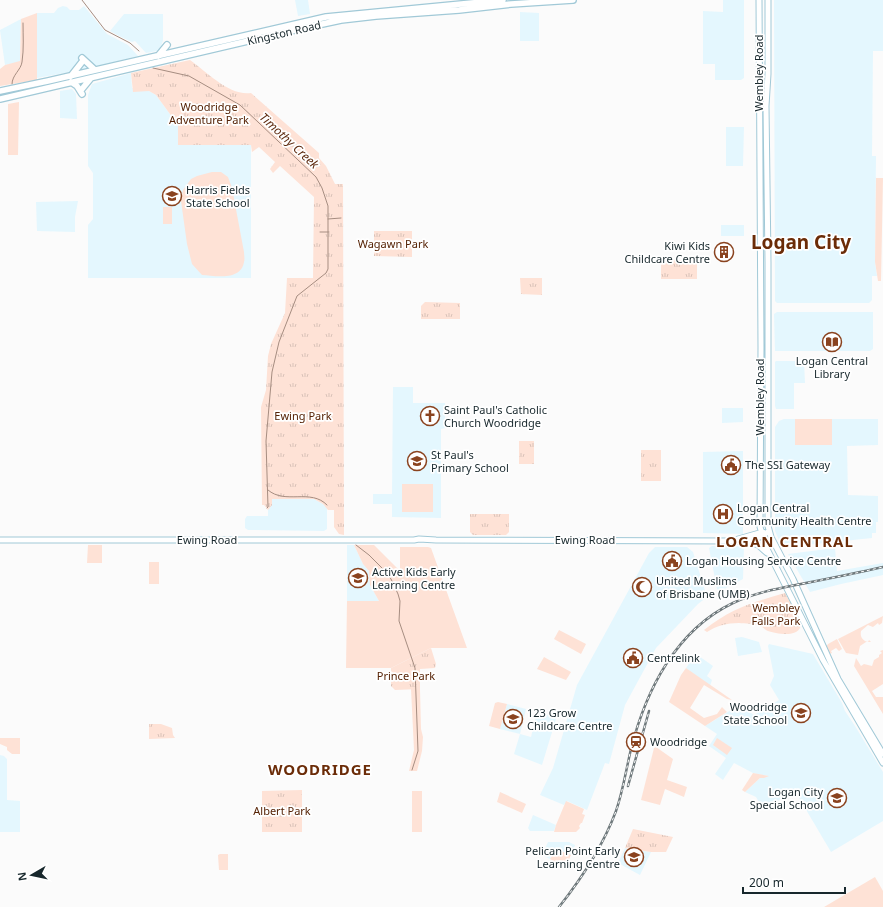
<svg xmlns="http://www.w3.org/2000/svg" width="883" height="907" font-family="'Noto Sans',sans-serif">
<style>
.built{fill:#e4f7fe}
.green{fill:#fee2d6}
.park{fill:url(#park-tufts)}
.lines{fill:none;stroke-linecap:round;stroke-linejoin:round}
.stream{stroke:#a68d81;stroke-width:1}
.secondary-casing{stroke:#a1c9d7;stroke-width:7}
.primary-casing{stroke:#a1c9d7;stroke-width:8}
.secondary{stroke:#fff;stroke-width:5}
.primary{stroke:#fff;stroke-width:5.5}
.rail-casing{stroke:#6f797c;stroke-width:2.5}
.rail{stroke:#fff;stroke-width:1;stroke-dasharray:3;stroke-linecap:butt}
.labels{text-anchor:middle;stroke-width:3.5;stroke-linejoin:round;paint-order:stroke}
.street-label{font-size:11px;fill:#17272c;stroke:#fff}
.park-label{font-size:11px;fill:#552205;stroke:#fff}
.poi-label{font-size:11px;fill:#17272c;stroke:#fff;text-anchor:start}
.water-label{font-size:12px;font-style:italic;fill:#5d2a0f;stroke:#fff}
.district-label{font-size:15px;font-weight:bold;letter-spacing:1px;fill:#6b2c08;stroke:#fff}
.town-label{font-size:19px;font-weight:bold;fill:#6b2c08;stroke:#fff}
</style>
<defs>
<pattern id="park-tufts" width="24" height="20" patternUnits="userSpaceOnUse"><rect width="24" height="20" fill="#fee2d6"/><path d="M3 7l-1-3M5 7V3M7 7l1-3M15 17l-1-3M17 17v-4M19 17l1-3" fill="none" stroke="#d9c2b8"/></pattern>
</defs>
<rect width="100%" height="100%" fill="#fbfbfb"/>
<path class="built" d="M295 0H308L310 14 298 16Z
M723 0H744V78L741 80H715V64H703V11L723 12Z
M774 0H883V51H873L872 156H876L875 262 877 276H872V300L869 303H777L775 301Z
M63 6 67 7 70 10H79L84 6 107 34 128 45 138 56 86 69 37 78V13H54L58 8Z
M520 12 539 13V41H520Z
M124 14H163V40L161 47 157 51 146 53 135 41 132 42 119 36 110 31Z
M21 19 20 62 5 65 0 30Z
M131 73 132 88 149 91 156 95 178 125V145H251V278H88V225L93 219V173L88 166V95L92 84Z
M72 89 76 94 77 119 60 118V91Z
M726 127H744L743 166H726Z
M78 201 75 217V232L37 231 36 202Z
M721 225H744V236H721Z
M777 312H873V349L870 351H775L774 314Z
M776 361H804L805 383H794V409H776L775 406V362Z
M393 387H413V403H445V428L441 429V518L392 517V504H373V494H392Z
M722 408H743V422L722 423Z
M784 419H795V445H832V419H878V445L847 446 848 495 878 496V522H876V533H872V538L786 547 779 540 775 531V427L779 421Z
M743 451V534L703 533V452Z
M272 499H314L323 504 327 508V529L324 531 248 530 245 528V519L247 516H268V510L272 505Z
M347 545H354L363 564 369 571 370 585 379 601H347Z
M712 546H744L743 579 720 591 717 589 709 548Z
M655 547H687L693 552 707 597 698 604 656 648 625 705 609 764 605 763 587 810 567 801 564 805 540 795 553 768 577 685 649 553Z
M835 548 837 571 883 563V575L841 584 810 592 788 554Z
M742 637 759 642 762 652 738 656 735 638Z
M769 644 813 654 842 703 845 711 855 726 883 772V821L831 852 795 791 763 809 756 797 745 792 760 778 768 776 753 773 734 763 723 780 715 774 726 758 709 746 717 734 705 726 739 705 754 715 779 700 770 685 774 676 768 646Z
M696 654 713 666 707 676 712 680 710 686 686 668Z
M507 704 526 709 520 734 531 737 537 712 555 717 556 719 542 765 514 754 520 734 500 729Z
M0 755 4 756 7 759V800L20 801V832H0Z
M533 815 556 825 554 831H530L528 828Z
M548 842H569L575 845 571 855 556 849 550 859 542 855Z
M625 848 651 852 640 875 618 863Z"/>
<path class="green" d="M37 13V80L0 86V69L5 65 20 61 21 19Z
M19 102 18 155H8V104Z
M212 172H221L228 177 232 188 244 252C244 255 245 259 244 262 241 281 215 276 202 275L192 264 187 244 181 201 183 190 191 179 197 176Z
M876 178H883L881 281H878L875 262Z
M163 207H172V224H163Z
M795 419H832V445H795Z
M402 484H433V512H402Z
M88 545H102V563H87Z
M354 545H374L400 571V547H428L431 548 467 648H431L391 668H346L347 601H379L370 585 369 571 363 564Z
M149 562H159V584H149Z
M883 616 882 623 879 625 878 623 873 627 868 625 861 631C860 637 862 640 868 642L869 640 871 642H866L860 646 858 655 846 653 838 639Z
M559 630 586 644 581 654 554 639Z
M837 639 842 649 839 651 836 648 831 651 832 653 829 654 826 647 828 644Z
M883 650V684L872 691 876 697H883V714L854 666 856 658 861 666 864 664 872 666 874 660 879 657V655L882 653 880 651Z
M544 657 571 672 566 680 537 669Z
M686 668 732 700 727 699 704 685 690 708 704 718 717 714 722 707 727 712 705 726 669 702 681 675Z
M411 689H420L421 729 423 737 422 751 417 771H409L414 750Z
M498 702 507 704 500 729 489 726 495 703Z
M0 738H20V754H12L7 750V747L0 744Z
M717 738 732 748 727 755 713 745Z
M656 747 673 759 667 780 687 787 684 797 665 789 660 805 641 800 654 748Z
M753 773 769 776 764 778H760L745 792 742 790Z
M412 791H422V832H412Z
M500 792 526 804 522 813 497 802Z
M566 801 584 809 582 814 585 815 582 823H581L579 826 580 828 576 832H554L556 825Z
M556 849 571 855 565 868 550 859Z
M220 854H228V870H219L218 855Z
M875 877 883 891V907H824Z"/>
<path class="park" d="M190 60C207 72 229 96 251 93L319 153V158L326 166 335 184H343L344 535 339 534 334 527V510H328L323 504 314 499H272V505L268 510 264 505H262L261 407 266 390 268 356 271 344 285 313 287 278H313L314 197 280 166 273 173 270 169 275 162 259 147 252 152 251 145H178V125L156 95 149 91 133 92 131 73Z
M374 231H412V257L374 256Z
M664 260H697V279H661V261Z
M520 278H542V295L521 294Z
M425 302 460 303V319H421V306Z
M519 441H534V464H519Z
M641 450H661V481H641Z
M470 514H509V532L506 535H473L470 532Z
M785 593C788 599 801 617 801 622 802 639 777 634 768 631 765 630 763 627 760 626 754 623 745 624 739 623 727 623 716 626 707 632L704 630C732 608 751 603 785 593Z
M431 648 436 664 435 668 420 669V689L395 690 391 686V668Z
M149 724H161L172 728 173 735 175 738 149 739Z
M302 790V832H262V791Z
M633 829 673 837 666 852H651L625 848Z"/>
<g class="lines">
<path class="stream" d="M82 0 105 30 130 43 139 51
M153 68 189 76 240 105 316 177 322 188 328 206V269L326 273 297 296 279 342 272 372 266 441 268 507 267 508
M12 84C12 75 21 70 22 62 24 49 23 35 23 23
M328 219 341 218
M320 232H329
M268 490C285 505 311 488 327 505
M356 545 369 555 385 571 391 579 398 594 400 601 399 621 415 668 418 751 412 770"/>
<defs>
<path id="secondary" d="M759 0 761 347 760 527 767 549 823 660 883 763
M768 0V74L766 106 768 262V526L771 537 793 579 838 679 883 754
M738 539 763 532
M0 540H414L419 539 436 540 733 541C747 543 758 540 769 531
M749 542 758 545 767 553"/>
<path id="primary" d="M158 56 167 45
M82 58 95 70
M71 76 82 62
M71 82 77 86 82 94
M82 89 91 78
M0 91 48 81 326 17 503 0
M0 99 299 29 341 20 376 16 459 10 511 4 573 0"/>
</defs>
<use href="#secondary" class="secondary-casing"/>
<use href="#primary" class="primary-casing"/>
<use href="#secondary" class="secondary"/>
<use href="#primary" class="primary"/>
<defs>
<path id="rail" d="M628 786 649 711
M559 907C582 878 603 846 616 811 623 791 626 770 631 749 646 690 676 630 733 603 756 592 781 588 806 583 832 578 857 573 883 567"/>
</defs>
<use href="#rail" class="rail-casing"/>
<use href="#rail" class="rail"/>
</g>
<defs>
<symbol id="school-ring" viewBox="-11 -11 22 22"><circle r="9.5" fill="#fff" stroke="#8a431f" stroke-width="1.5"/><path d="M0-5L7-2L0 1L-7-2ZM-4 1L0 2.5L4 1V4Q0 6-4 4Z" fill="#8a431f"/></symbol>
<symbol id="building-ring" viewBox="-11 -11 22 22"><circle r="9.5" fill="#fff" stroke="#8a431f" stroke-width="1.5"/><path d="M-4-6H4V6H1V3H-1V6H-4ZM-2.5-4.3h1.7v1.8h-1.7ZM.8-4.3h1.7v1.8H.8ZM-2.5-1h1.7V.8h-1.7ZM.8-1h1.7V.8H.8Z" fill="#8a431f"/></symbol>
<symbol id="library-ring" viewBox="-11 -11 22 22"><circle r="9.5" fill="#fff" stroke="#8a431f" stroke-width="1.5"/><path d="M-6-4Q-3-5.5-.7-3.5V5Q-3 3-6 4ZM6-4Q3-5.5 .7-3.5V5Q3 3 6 4Z" fill="#8a431f"/></symbol>
<symbol id="church-ring" viewBox="-11 -11 22 22"><circle r="9.5" fill="#fff" stroke="#8a431f" stroke-width="1.5"/><path d="M-1.2-6h2.4v3.5h3.3v2.4h-3.3V6h-2.4V-.1h-3.3v-2.4h3.3Z" fill="#8a431f"/></symbol>
<symbol id="civic-ring" viewBox="-11 -11 22 22"><circle r="9.5" fill="#fff" stroke="#8a431f" stroke-width="1.5"/><path d="M-.6-6.5H3V-4.5H.6V-3L4-1V1h2V6H-6V1h2V-1L-.6-3ZM-1.2 2.5V6h2.4V2.5Z" fill="#8a431f"/></symbol>
<symbol id="hospital-ring" viewBox="-11 -11 22 22"><circle r="9.5" fill="#fff" stroke="#8a431f" stroke-width="1.5"/><path d="M-5-5h3v3.5h4V-5h3V5h-3V1.5h-4V5h-3Z" fill="#8a431f"/></symbol>
<symbol id="mosque-ring" viewBox="-11 -11 22 22"><circle r="9.5" fill="#fff" stroke="#8a431f" stroke-width="1.5"/><path d="M3.5-4.9A6 6 0 1 0 3.5 4.9A5 5 0 1 1 3.5-4.9Z" fill="#8a431f"/></symbol>
<symbol id="station-ring" viewBox="-11 -11 22 22"><circle r="9.5" fill="#fff" stroke="#8a431f" stroke-width="1.5"/><path d="M-3-6H3Q5-6 5-4V2Q5 4 3 4L4.5 6H3L1.5 4h-3L-3 6H-4.5L-3 4Q-5 4-5 2V-4Q-5-6-3-6ZM-3.5-4v3h7v-3ZM-3.5 1v1.5H-2V1ZM2 1v1.5H3.5V1Z" fill="#8a431f"/></symbol>
</defs>
<g fill-rule="evenodd">
<use href="#school-ring" x="161" y="185" width="22" height="22"/>
<use href="#building-ring" x="713" y="241" width="22" height="22"/>
<use href="#library-ring" x="821" y="331" width="22" height="22"/>
<use href="#church-ring" x="419" y="405" width="22" height="22"/>
<use href="#school-ring" x="406" y="450" width="22" height="22"/>
<use href="#civic-ring" x="720" y="454" width="22" height="22"/>
<use href="#hospital-ring" x="712" y="503" width="22" height="22"/>
<use href="#civic-ring" x="661" y="550" width="22" height="22"/>
<use href="#school-ring" x="347" y="567" width="22" height="22"/>
<use href="#mosque-ring" x="631" y="576" width="22" height="22"/>
<use href="#civic-ring" x="622" y="647" width="22" height="22"/>
<use href="#school-ring" x="790" y="702" width="22" height="22"/>
<use href="#school-ring" x="502" y="708" width="22" height="22"/>
<use href="#station-ring" x="625" y="731" width="22" height="22"/>
<use href="#school-ring" x="826" y="787" width="22" height="22"/>
<use href="#school-ring" x="623" y="846" width="22" height="22"/>
</g>
<g class="labels">
<g class="street-label">
<text transform="translate(284 33) rotate(-13)" y="4">Kingston Road</text>
<text transform="translate(759 73) rotate(-90)" y="4">Wembley Road</text>
<text transform="translate(760 397) rotate(-90)" y="4">Wembley Road</text>
<text x="207" y="544">Ewing Road</text>
<text x="585" y="544">Ewing Road</text>
</g>
<g class="park-label">
<text x="209" y="111">Woodridge<tspan x="209" dy="13">Adventure Park</tspan></text>
<text x="393" y="248">Wagawn Park</text>
<text x="303" y="420">Ewing Park</text>
<text x="776" y="612">Wembley<tspan x="776" dy="13">Falls Park</tspan></text>
<text x="406" y="680">Prince Park</text>
<text x="282" y="815">Albert Park</text>
</g>
<g class="poi-label">
<text x="186" y="194">Harris Fields<tspan x="186" dy="13">State School</tspan></text>
<text x="710" y="250" text-anchor="end">Kiwi Kids<tspan x="710" dy="13">Childcare Centre</tspan></text>
<text x="832" y="365" text-anchor="middle">Logan Central<tspan x="832" dy="13">Library</tspan></text>
<text x="444" y="414">Saint Paul's Catholic<tspan x="444" dy="13">Church Woodridge</tspan></text>
<text x="431" y="459">St Paul's<tspan x="431" dy="13">Primary School</tspan></text>
<text x="745" y="469">The SSI Gateway</text>
<text x="737" y="512">Logan Central<tspan x="737" dy="13">Community Health Centre</tspan></text>
<text x="686" y="565">Logan Housing Service Centre</text>
<text x="372" y="576">Active Kids Early<tspan x="372" dy="13">Learning Centre</tspan></text>
<text x="656" y="585">United Muslims<tspan x="656" dy="13">of Brisbane (UMB)</tspan></text>
<text x="647" y="662">Centrelink</text>
<text x="787" y="711" text-anchor="end">Woodridge<tspan x="787" dy="13">State School</tspan></text>
<text x="527" y="717">123 Grow<tspan x="527" dy="13">Childcare Centre</tspan></text>
<text x="650" y="746">Woodridge</text>
<text x="823" y="796" text-anchor="end">Logan City<tspan x="823" dy="13">Special School</tspan></text>
<text x="620" y="855" text-anchor="end">Pelican Point Early<tspan x="620" dy="13">Learning Centre</tspan></text>
</g>
<g class="water-label">
<text transform="translate(289 141) rotate(43)" y="4">Timothy Creek</text>
</g>
<g class="district-label">
<text x="785" y="547">LOGAN CENTRAL</text>
<text x="320" y="775">WOODRIDGE</text>
</g>
<g class="town-label">
<text x="801" y="249">Logan City</text>
</g>
</g>
<g transform="translate(32 875) rotate(261)" stroke="#ffffff" stroke-width="3" paint-order="stroke">
<path d="M0-3L7 15L0 10L-7 15Z" fill="#17272c"/>
<text y="-6" font-size="11" font-weight="bold" text-anchor="middle" fill="#17272c">N</text>
</g>
<path d="M743 887v6h102v-6" fill="none" stroke="#17272c" stroke-width="2"/>
<text x="749" y="887" font-size="12" fill="#17272c" stroke="#ffffff" stroke-width="3" paint-order="stroke">200 m</text>
</svg>
